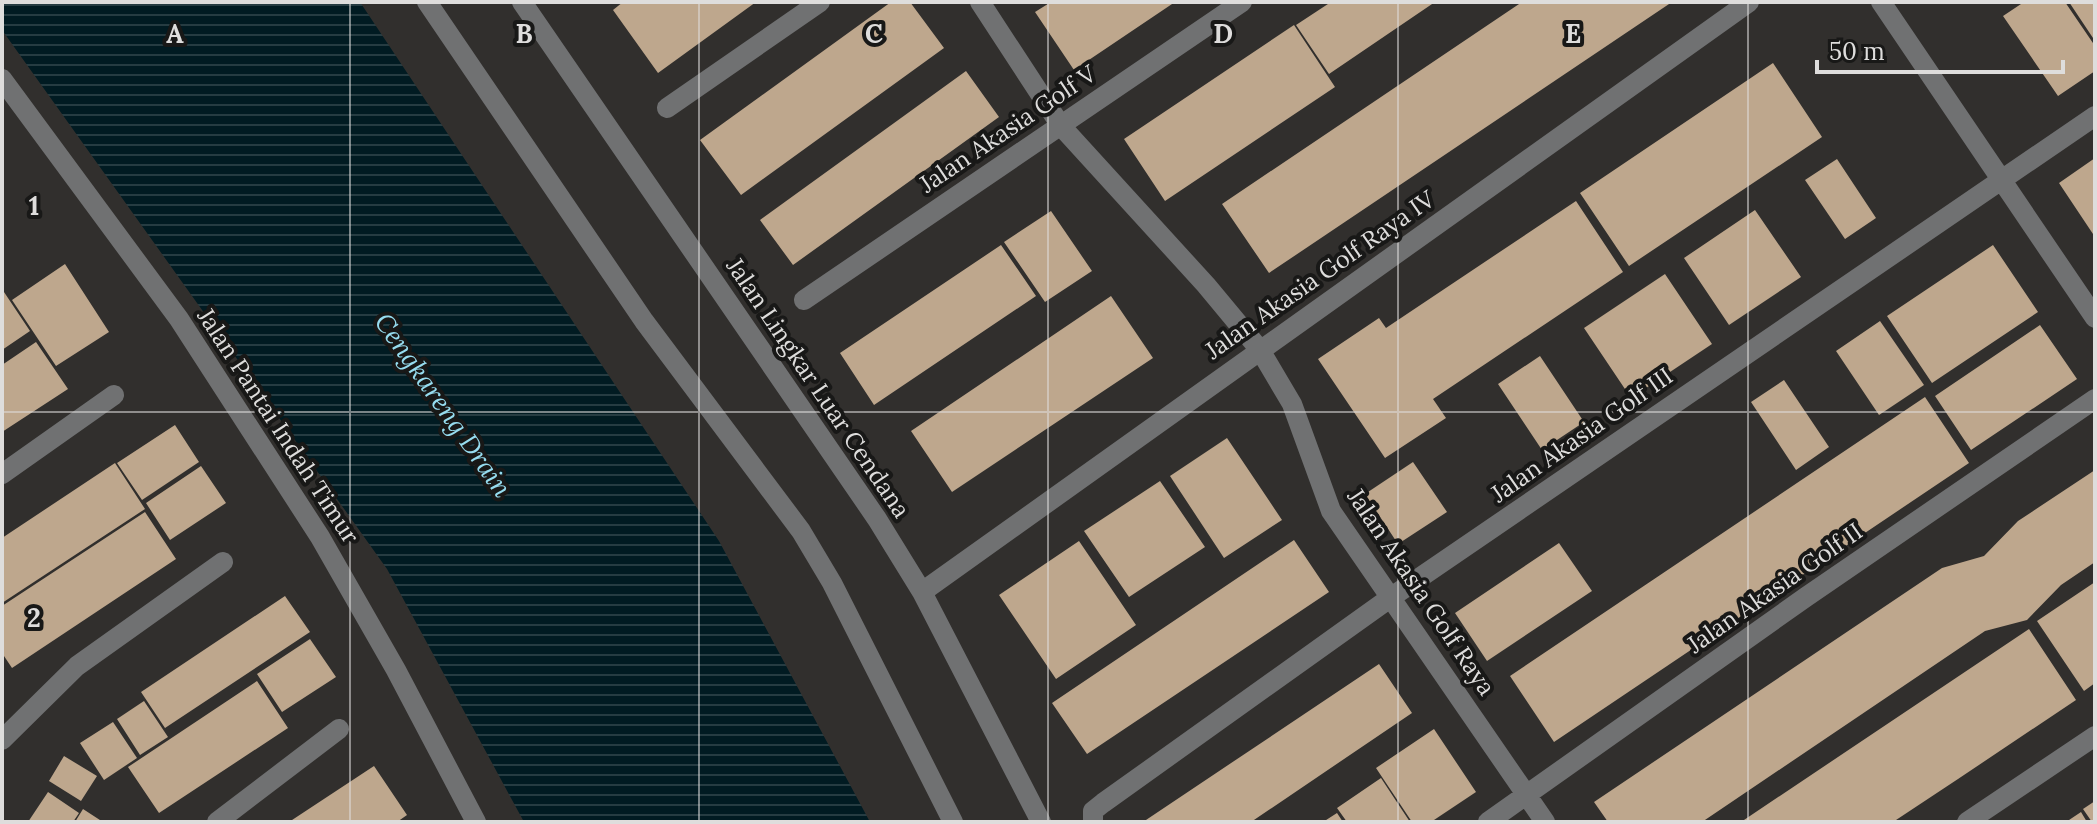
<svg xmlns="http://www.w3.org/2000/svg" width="2097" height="824" font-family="Lora,serif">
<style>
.water{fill:url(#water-rules)}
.building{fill:#bea78d}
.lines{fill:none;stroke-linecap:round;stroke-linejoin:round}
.minor{stroke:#707172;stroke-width:20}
.grid{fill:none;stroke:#dedddc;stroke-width:2;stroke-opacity:0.55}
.labels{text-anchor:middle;stroke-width:8;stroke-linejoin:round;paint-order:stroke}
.street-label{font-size:24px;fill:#dedddc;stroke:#181817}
.water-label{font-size:26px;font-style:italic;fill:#96dcef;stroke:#181817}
.grid-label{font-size:26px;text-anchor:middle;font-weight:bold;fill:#dedddc;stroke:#181817;stroke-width:8;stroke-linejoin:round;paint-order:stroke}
</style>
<defs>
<pattern id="water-rules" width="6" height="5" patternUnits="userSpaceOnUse" patternTransform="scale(2)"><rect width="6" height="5" fill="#011b22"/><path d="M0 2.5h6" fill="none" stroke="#263c42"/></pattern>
</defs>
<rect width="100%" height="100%" fill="#312f2d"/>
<path class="water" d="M2 2H360L719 541 870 822H524L387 569 2 30Z"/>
<path class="building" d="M623 2H756L658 73 613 10Z
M891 2H910L944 48 741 195 700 140Z
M1051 2H1175L1074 70 1035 12Z
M1331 2H1435L1329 74 1296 25Z
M1522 2H1672L1269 273 1222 204Z
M2024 2H2065L2095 46V71L2058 96 2003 16Z
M2069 2H2095V41Z
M1294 25 1335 87 1165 201 1124 139Z
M1773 63 1822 137 1629 266 1580 193Z
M966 71 999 117 793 265 760 220Z
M2095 158V237L2059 183Z
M1837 159 1876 218 1845 239 1805 180Z
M1576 201 1623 272 1433 399 1446 418 1385 458 1318 359 1379 318 1386 328Z
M1755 210 1801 277 1729 325 1684 258Z
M1051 211 1092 271 1045 302 1004 242Z
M1001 245 1036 296 874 405 840 353Z
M1993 245 2038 312 1932 383 1887 316Z
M65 264 109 332 56 366 12 300Z
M1665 274 1712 344 1631 398 1584 328Z
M2 289 30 331 2 350Z
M1111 296 1153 358 952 492 911 431Z
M1880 321 1924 385 1879 415 1836 351Z
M2040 325 2077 379 1971 450 1935 396Z
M36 342 68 389 2 432V365Z
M1540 356 1584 422 1542 450 1498 384Z
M1784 380 1829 447 1796 470 1751 402Z
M1925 397 1969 463 1554 742 1510 676Z
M175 425 199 462 142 500 117 463Z
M1227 438 1282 520 1224 558 1170 476Z
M1413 462 1447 512 1398 544 1365 494Z
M115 463 145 509 2 603V538Z
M201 466 226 503 170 540 146 503Z
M2095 470V562L2061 585 2027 620 1985 631 1702 822H1608L1594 802 1942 568 1984 556 2018 521Z
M1160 481 1205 547 1129 597 1084 531Z
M145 512 176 559 12 668 2 653V606Z
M1294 540 1329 592 1087 754 1052 703Z
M1079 541 1136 625 1056 679 999 595Z
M1559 543 1592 591 1487 661 1455 613Z
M2095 582V683L2084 691 2037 621Z
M285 596 310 632 165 728 141 692Z
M2029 629 2076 700 1958 779 1893 822H1741Z
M310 639 336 677 282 712 257 674Z
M1379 664 1412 713 1251 822H1143Z
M257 681 288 728 159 813 128 767Z
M144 701 168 737 140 755 117 719Z
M113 722 137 758 104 780 80 743Z
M1434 729 1476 792 1431 822H1412L1376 768Z
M64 756 97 776 81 801 49 781Z
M374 766 407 815 397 822H289Z
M1381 778 1410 822H1347L1337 808Z
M48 792 79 813 73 822H28Z
M2095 801V822H2092L2083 809Z
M83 809 103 822H75Z
M2081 812 2087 822H2066Z
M1337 813 1343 822H1323Z"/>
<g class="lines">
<path class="minor" d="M427 2 644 321 801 531 832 583 953 822
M522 2 877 519 922 592 1041 822
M980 2 1061 126 1206 285 1260 350 1292 404 1331 511 1545 822
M1881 2 2095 318
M2 79 179 319 320 537 396 670 476 822
M667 108 820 2
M804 300 1242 2
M2 474 114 395
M922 592 1749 2
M2 740 77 666 223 562
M217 822 339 729
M1093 822V811L1103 803 1390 598 2095 116
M1488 822 1806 597 2095 399
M1967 822 2095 736"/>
</g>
<path class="grid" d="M350 2V822M699 2V822M1048 2V822M1398 2V822M1748 2V822M2 412H2095"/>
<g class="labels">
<g class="street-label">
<text transform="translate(1008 129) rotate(-34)" y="8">Jalan Akasia Golf V</text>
<text transform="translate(1320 275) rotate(-35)" y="8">Jalan Akasia Golf Raya IV</text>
<text transform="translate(818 388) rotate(56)" y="8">Jalan Lingkar Luar Cendana</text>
<text transform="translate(278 426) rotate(57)" y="8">Jalan Pantai Indah Timur</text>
<text transform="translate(1582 435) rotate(-35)" y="8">Jalan Akasia Golf III</text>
<text transform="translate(1775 588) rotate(-35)" y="8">Jalan Akasia Golf II</text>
<text transform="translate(1421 592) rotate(56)" y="8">Jalan Akasia Golf Raya</text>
</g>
<g class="water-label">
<text transform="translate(443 405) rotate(55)" y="9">Cengkareng Drain</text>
</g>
</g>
<g class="grid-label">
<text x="175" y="43">A</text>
<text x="524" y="43">B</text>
<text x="874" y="43">C</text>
<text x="1223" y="43">D</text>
<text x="1573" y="43">E</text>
<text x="34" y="215">1</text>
<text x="34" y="627">2</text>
</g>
<rect width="2097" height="824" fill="none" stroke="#dedddc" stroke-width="8"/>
<path d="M1817 60v12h246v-12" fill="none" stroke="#dedddc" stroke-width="4"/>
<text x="1829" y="60" font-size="24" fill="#dedddc" stroke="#181817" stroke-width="6" paint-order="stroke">50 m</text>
</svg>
